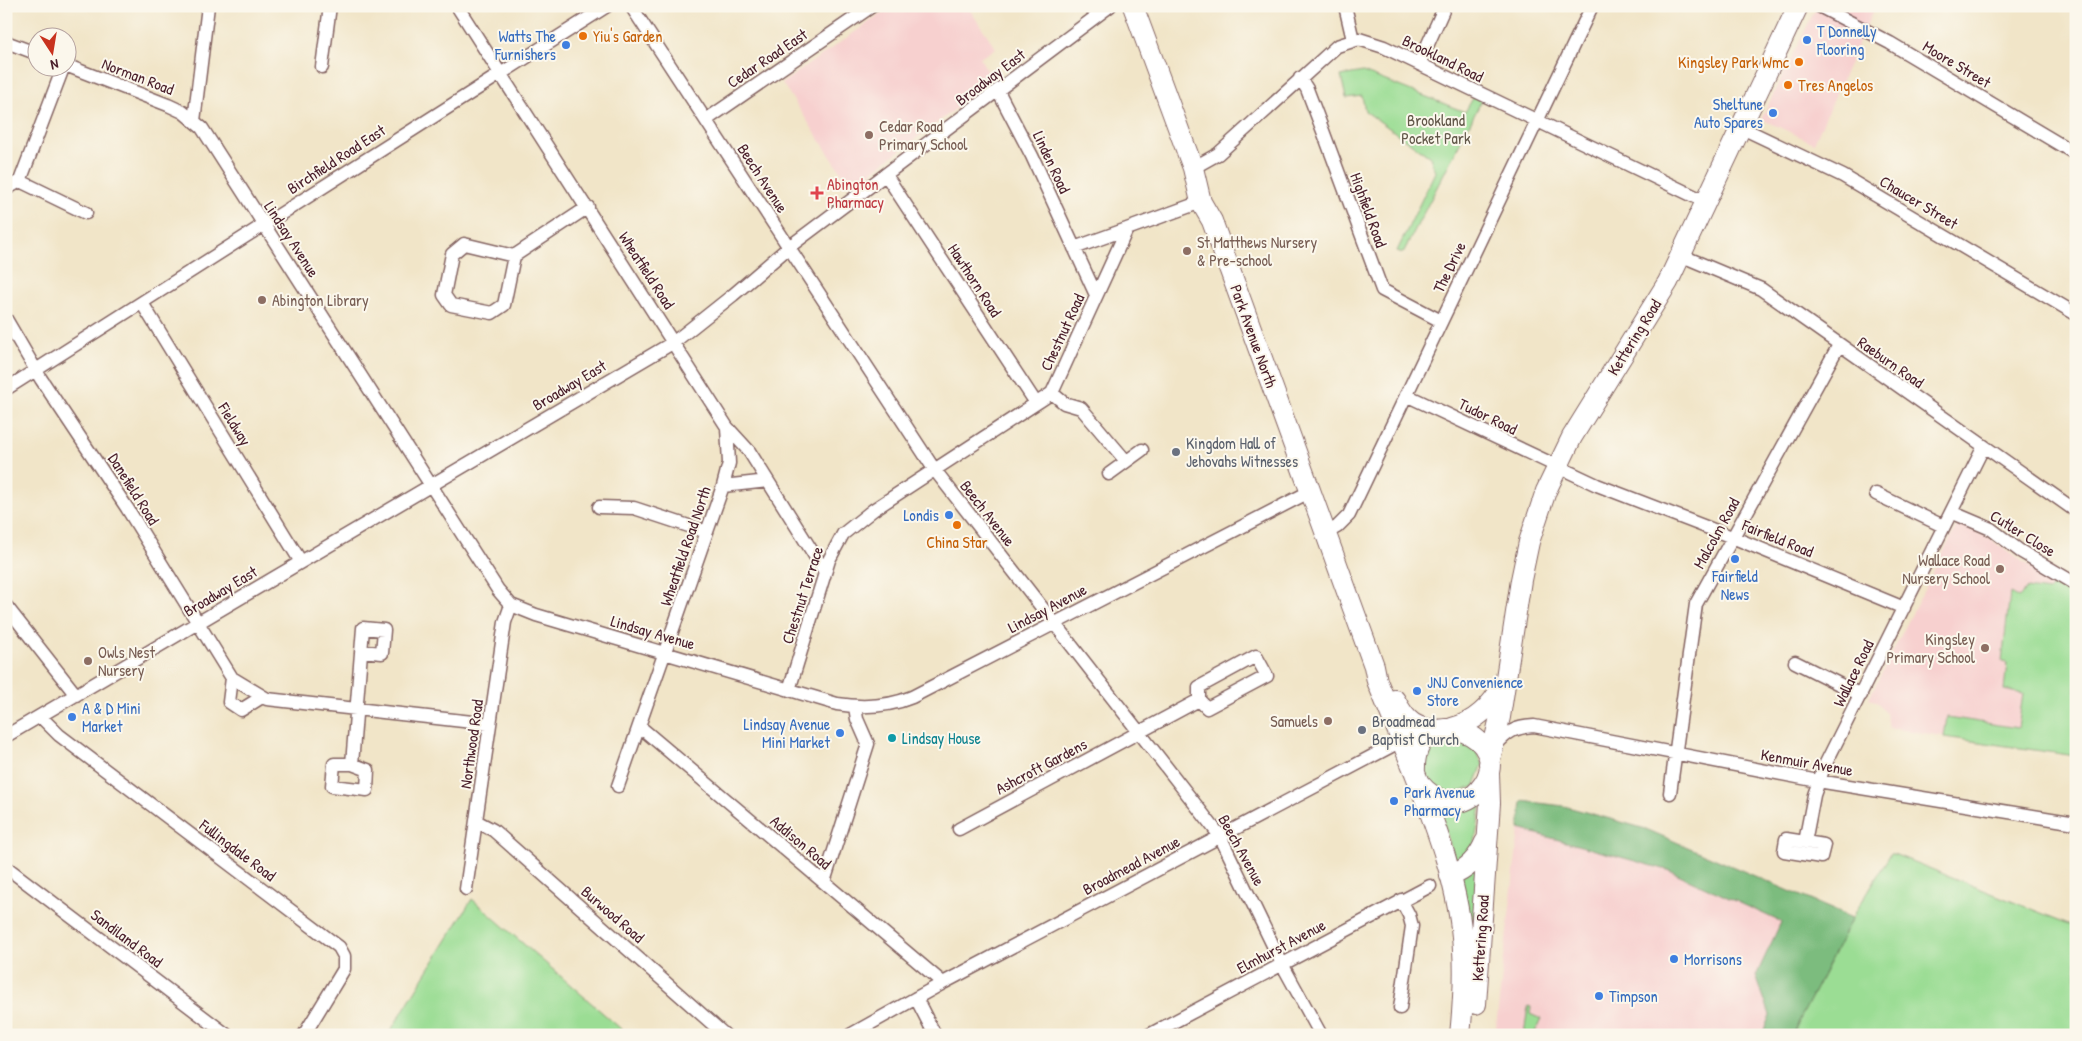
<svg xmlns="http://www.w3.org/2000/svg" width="2082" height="1041" font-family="'Patrick Hand',sans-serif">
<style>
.built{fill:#f7d0cf}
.green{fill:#9bdd94;stroke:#727e60}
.forest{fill:#7cbc7e;stroke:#636e54}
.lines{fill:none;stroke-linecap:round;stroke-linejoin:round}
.minor-casing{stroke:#846462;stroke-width:15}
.primary-casing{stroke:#846462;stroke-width:22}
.minor{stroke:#fff;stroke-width:12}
.primary{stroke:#fff;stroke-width:20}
.food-dot{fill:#e8710a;stroke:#fbf7ec;stroke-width:2}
.shop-dot{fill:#3f7fe0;stroke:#fbf7ec;stroke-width:2}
.education-dot{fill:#8d6e63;stroke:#fbf7ec;stroke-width:2}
.health-dot{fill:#e0444e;stroke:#fbf7ec;stroke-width:2}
.worship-dot{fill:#6b7280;stroke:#fbf7ec;stroke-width:2}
.culture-dot{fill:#0f9aa8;stroke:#fbf7ec;stroke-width:2}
.labels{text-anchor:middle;stroke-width:4;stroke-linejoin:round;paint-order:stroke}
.shop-label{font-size:16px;fill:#366cbe;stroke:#fbf7ec;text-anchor:start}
.food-label{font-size:16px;fill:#c56008;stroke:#fbf7ec;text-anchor:start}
.street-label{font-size:16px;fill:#4a1f2b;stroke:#fbf7ec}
.park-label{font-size:16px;fill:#62584a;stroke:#fbf7ec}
.education-label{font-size:16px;fill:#785e54;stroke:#fbf7ec;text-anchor:start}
.health-label{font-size:16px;fill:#be3a42;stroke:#fbf7ec;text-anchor:start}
.worship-label{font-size:16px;fill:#5b616d;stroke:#fbf7ec;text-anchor:start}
.culture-label{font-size:16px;fill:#0d838f;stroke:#fbf7ec;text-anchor:start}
</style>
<rect width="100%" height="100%" fill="#fbf7ec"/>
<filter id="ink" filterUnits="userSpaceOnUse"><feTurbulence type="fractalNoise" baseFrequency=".02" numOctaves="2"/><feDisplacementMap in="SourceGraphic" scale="10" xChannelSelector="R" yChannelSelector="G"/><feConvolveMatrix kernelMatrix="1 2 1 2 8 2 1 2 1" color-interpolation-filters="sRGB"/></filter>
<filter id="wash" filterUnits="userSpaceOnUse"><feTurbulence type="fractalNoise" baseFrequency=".0096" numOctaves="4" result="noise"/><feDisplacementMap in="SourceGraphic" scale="20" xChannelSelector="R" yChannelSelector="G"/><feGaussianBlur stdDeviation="1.12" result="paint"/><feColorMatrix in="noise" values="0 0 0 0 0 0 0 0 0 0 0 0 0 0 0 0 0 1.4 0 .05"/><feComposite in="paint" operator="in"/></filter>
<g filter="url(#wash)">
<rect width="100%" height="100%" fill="#f1e5c8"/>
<path class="built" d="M892 6H967L996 48 980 58 993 81 851 187 782 83Z
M1817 6H1875L1814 143 1761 119Z
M1958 523 1977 533 1986 536 2053 583 2076 594V756L1889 728 1886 713 1879 704 1869 698Z
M1519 829 1671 871 1781 922 1756 976 1770 1015 1762 1035H1495Z"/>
<path class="green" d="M1363 72 1465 112 1476 93 1484 96 1403 253 1397 251 1435 172 1430 157 1365 111 1362 96 1346 98 1341 76Z
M2053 583 2076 594V756L1944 737 1947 717 2018 728 2023 694 2004 690 2007 663 2002 662 2010 593 2019 598 2027 588 2049 591Z
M1443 737 1471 741 1483 764 1474 787 1447 795 1425 777C1423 756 1425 749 1443 737Z
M1482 801 1473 854 1457 867 1437 803Z
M1891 853 2076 927V1035H1792L1852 918Z
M1477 866 1475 955 1459 877Z
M472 899 628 1035H388Z
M1528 1006 1531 1007 1530 1014 1541 1019 1534 1035H1524Z"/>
<path class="forest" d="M1522 801 1564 806 1646 829 1852 918 1792 1035H1762L1770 1015 1756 976 1781 922 1671 871 1519 829Z"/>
</g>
<g filter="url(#ink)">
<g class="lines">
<defs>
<path id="minor" d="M457 6 727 427 749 451 825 572
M631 6 934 469 1220 836 1282 964 1321 1035
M1345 6 1353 40
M1819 6 1890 43 2076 154
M6 42 38 54
M1419 64 1445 6
M68 66 168 105 183 112 202 128 498 590 511 605 536 615 837 704C863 708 888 707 912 697L1311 491
M322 67 330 6
M1300 78 1307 89 1323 131 1382 290 1441 321
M998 91 1032 156 1096 295
M706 120 872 6
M194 121 208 6
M1740 127 1843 176 2076 314
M1193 168 1218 154 1337 46 1359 39 1384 47 1704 201
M886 175 1036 403
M20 181 86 213
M6 189 20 181 63 68
M1074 248 1127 229
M1680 255 1761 289 2076 511
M514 256 464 244 452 254 444 295 451 305 492 313 504 305 514 256 588 207
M142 303 301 562
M6 319 41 379 127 508 232 678 267 699 490 724
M6 389 607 6
M1052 393 1064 403 1081 408 1126 461
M1406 395 1597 485 1732 537 1904 608
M1109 474 1142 450
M723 486 768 481
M1876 494 1943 526
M599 507 634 508 707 532
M1951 512 1991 529 2020 551 2076 584
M1326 533 1337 527 1349 515 1592 6
M6 606 76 695
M1795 662 1861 695
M232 678 229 702 241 710 262 697
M789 690 829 560 843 534 873 510 1052 393 1127 229 1201 202
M40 716 59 735 339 947 344 956V969L304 1035
M639 726 943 983
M6 736 674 342 733 295 789 247 1110 6
M1496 745C1508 731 1516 727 1534 726L1818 781 2076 823
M352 764H334L332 786 367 790 368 770 352 764 363 628 384 630 382 653 362 651
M618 786 723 486 729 463 727 427
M1670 793 1696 604 1839 345
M476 821 493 830 725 1035
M959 829 1199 700V687L1256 656 1267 676 1207 708 1199 700
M1805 842 1786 839 1784 851 1821 857 1824 845 1805 842 1814 795 1824 767 1984 446
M6 867 227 1035
M824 882 868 744 857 719 855 707
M466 889 505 622 511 605
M916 998 935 1035
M1400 1008 1412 926 1409 915 1401 900
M850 1035 943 983 1401 741 1430 730
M1149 1035 1430 886"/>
<path id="primary" d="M1133 6 1193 168 1201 202 1212 221 1374 666 1377 681 1415 773
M1395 700C1406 722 1416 730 1442 730
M1452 728C1474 723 1492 706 1502 686
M1489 764 1500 717 1521 580 1529 542 1546 491 1572 437 1668 282 1798 6
M1420 784C1435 802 1461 811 1479 790 1525 738 1411 692 1415 773 1437 829 1460 890 1463 950 1465 979 1463 1006 1460 1035
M1450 876C1467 870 1478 859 1485 842
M1476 1004 1490 803 1489 773"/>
</defs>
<use href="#minor" class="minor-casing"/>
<use href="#primary" class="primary-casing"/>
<use href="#minor" class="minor"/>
<use href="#primary" class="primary"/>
</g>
</g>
<g class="food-dot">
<circle cx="583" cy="36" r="5"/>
<circle cx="1799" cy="62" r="5"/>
<circle cx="1788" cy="85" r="5"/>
<circle cx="957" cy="525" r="5"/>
</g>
<g class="shop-dot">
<circle cx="1807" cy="40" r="5"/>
<circle cx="566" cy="45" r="5"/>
<circle cx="1773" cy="113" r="5"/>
<circle cx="949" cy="515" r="5"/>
<circle cx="1735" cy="559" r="5"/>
<circle cx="1417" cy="691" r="5"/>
<circle cx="72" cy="717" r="5"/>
<circle cx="840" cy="733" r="5"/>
<circle cx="1394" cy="801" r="5"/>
<circle cx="1674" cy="959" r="5"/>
<circle cx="1599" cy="996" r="5"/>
</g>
<g class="education-dot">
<circle cx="869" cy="135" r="5"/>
<circle cx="1187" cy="251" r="5"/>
<circle cx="262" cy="300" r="5"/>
<circle cx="2000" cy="569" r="5"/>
<circle cx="1985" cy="648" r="5"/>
<circle cx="88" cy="661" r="5"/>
<circle cx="1328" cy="721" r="5"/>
</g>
<path class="health-dot" d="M814.5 185.5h5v5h5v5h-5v5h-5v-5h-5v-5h5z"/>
<g class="worship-dot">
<circle cx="1176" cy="452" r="5"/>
<circle cx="1362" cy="730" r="5"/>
</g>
<circle class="culture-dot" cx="892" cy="738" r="5"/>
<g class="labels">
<g class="shop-label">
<text x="1817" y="37">T Donnelly<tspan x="1817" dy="18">Flooring</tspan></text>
<text x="556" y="42" text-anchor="end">Watts The<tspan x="556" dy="18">Furnishers</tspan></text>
<text x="1763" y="110" text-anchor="end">Sheltune<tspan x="1763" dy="18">Auto Spares</tspan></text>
<text x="939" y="521" text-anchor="end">Londis</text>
<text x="1735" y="582" text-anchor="middle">Fairfield<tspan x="1735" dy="18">News</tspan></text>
<text x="1427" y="688">JNJ Convenience<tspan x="1427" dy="18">Store</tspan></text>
<text x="82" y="714">A &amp; D Mini<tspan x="82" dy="18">Market</tspan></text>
<text x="830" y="730" text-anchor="end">Lindsay Avenue<tspan x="830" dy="18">Mini Market</tspan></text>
<text x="1404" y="798">Park Avenue<tspan x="1404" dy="18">Pharmacy</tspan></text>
<text x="1684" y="965">Morrisons</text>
<text x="1609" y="1002">Timpson</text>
</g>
<g class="food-label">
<text x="593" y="42">Yiu's Garden</text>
<text x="1789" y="68" text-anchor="end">Kingsley Park Wmc</text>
<text x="1798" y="91">Tres Angelos</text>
<text x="957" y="548" text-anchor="middle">China Star</text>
</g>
<g class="street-label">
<text transform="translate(767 58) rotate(-34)" y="6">Cedar Road East</text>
<text transform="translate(1443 58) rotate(26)" y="6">Brookland Road</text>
<text transform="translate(1957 64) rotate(31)" y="6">Moore Street</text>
<text transform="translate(138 76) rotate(21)" y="6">Norman Road</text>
<text transform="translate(990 77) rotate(-37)" y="6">Broadway East</text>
<text transform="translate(336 159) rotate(-33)" y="6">Birchfield Road East</text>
<text transform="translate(1052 162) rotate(65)" y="6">Linden Road</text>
<text transform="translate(763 178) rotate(57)" y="6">Beech Avenue</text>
<text transform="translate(1919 202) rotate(31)" y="6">Chaucer Street</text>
<text transform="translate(1369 210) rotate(70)" y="6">Highfield Road</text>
<text transform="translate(292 239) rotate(57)" y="6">Lindsay Avenue</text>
<text transform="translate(1449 267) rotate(-64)" y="6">The Drive</text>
<text transform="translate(647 270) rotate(57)" y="6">Wheatfield Road</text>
<text transform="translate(975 280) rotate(57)" y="6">Hawthorn Road</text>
<text transform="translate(1062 332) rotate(-65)" y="6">Chestnut Road</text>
<text transform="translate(1254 336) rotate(70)" y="6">Park Avenue North</text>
<text transform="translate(1634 337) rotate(-58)" y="6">Kettering Road</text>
<text transform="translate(1891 362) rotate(35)" y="6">Raeburn Road</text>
<text transform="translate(569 385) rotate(-31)" y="6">Broadway East</text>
<text transform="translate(1488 416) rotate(26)" y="6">Tudor Road</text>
<text transform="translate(235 424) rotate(58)" y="6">Fieldway</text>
<text transform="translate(134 489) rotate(58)" y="6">Danefield Road</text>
<text transform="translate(988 513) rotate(52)" y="6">Beech Avenue</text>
<text transform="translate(1716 533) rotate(-61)" y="6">Malcolm Road</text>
<text transform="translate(2023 533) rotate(32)" y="6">Cutler Close</text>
<text transform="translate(1778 538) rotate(22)" y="6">Fairfield Road</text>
<text transform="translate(685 546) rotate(-71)" y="6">Wheatfield Road North</text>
<text transform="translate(220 591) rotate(-31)" y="6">Broadway East</text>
<text transform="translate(802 595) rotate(-72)" y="6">Chestnut Terrace</text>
<text transform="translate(1047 608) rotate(-28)" y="6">Lindsay Avenue</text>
<text transform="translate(653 632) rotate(16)" y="6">Lindsay Avenue</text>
<text transform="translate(1853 673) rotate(-64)" y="6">Wallace Road</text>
<text transform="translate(471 744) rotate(-82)" y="6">Northwood Road</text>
<text transform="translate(1807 762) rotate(10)" y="6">Kenmuir Avenue</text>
<text transform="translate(1041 766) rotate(-28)" y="6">Ashcroft Gardens</text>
<text transform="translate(801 842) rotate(40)" y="6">Addison Road</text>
<text transform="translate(238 850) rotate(37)" y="6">Fullingdale Road</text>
<text transform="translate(1242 850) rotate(61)" y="6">Beech Avenue</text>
<text transform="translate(1131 865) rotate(-28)" y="6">Broadmead Avenue</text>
<text transform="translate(613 914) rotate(41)" y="6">Burwood Road</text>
<text transform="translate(127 938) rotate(37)" y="6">Sandiland Road</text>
<text transform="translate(1480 938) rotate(-86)" y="6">Kettering Road</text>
<text transform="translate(1281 946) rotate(-28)" y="6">Elmhurst Avenue</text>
</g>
<g class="park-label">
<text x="1436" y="126">Brookland<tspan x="1436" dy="18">Pocket Park</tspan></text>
</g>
<g class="education-label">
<text x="879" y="132">Cedar Road<tspan x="879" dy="18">Primary School</tspan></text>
<text x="1197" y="248">St Matthews Nursery<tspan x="1197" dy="18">&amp; Pre-school</tspan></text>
<text x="272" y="306">Abington Library</text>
<text x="1990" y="566" text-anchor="end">Wallace Road<tspan x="1990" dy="18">Nursery School</tspan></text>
<text x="1975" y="645" text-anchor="end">Kingsley<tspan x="1975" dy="18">Primary School</tspan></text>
<text x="98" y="658">Owls Nest<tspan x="98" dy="18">Nursery</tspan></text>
<text x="1318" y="727" text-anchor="end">Samuels</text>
</g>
<g class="health-label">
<text x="827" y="190">Abington<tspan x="827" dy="18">Pharmacy</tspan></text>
</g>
<g class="worship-label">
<text x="1186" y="449">Kingdom Hall of<tspan x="1186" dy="18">Jehovahs Witnesses</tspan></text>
<text x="1372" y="727">Broadmead<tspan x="1372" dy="18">Baptist Church</tspan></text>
</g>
<g class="culture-label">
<text x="902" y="744">Lindsay House</text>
</g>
</g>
<rect width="2082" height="1041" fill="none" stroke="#fbf7ec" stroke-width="25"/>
<g transform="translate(52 52) rotate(168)"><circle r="24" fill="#fbf7ec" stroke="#b4a19f"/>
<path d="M0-4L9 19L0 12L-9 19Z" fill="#c8321e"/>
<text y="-8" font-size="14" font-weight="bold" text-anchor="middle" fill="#4a1f2b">N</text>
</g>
</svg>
